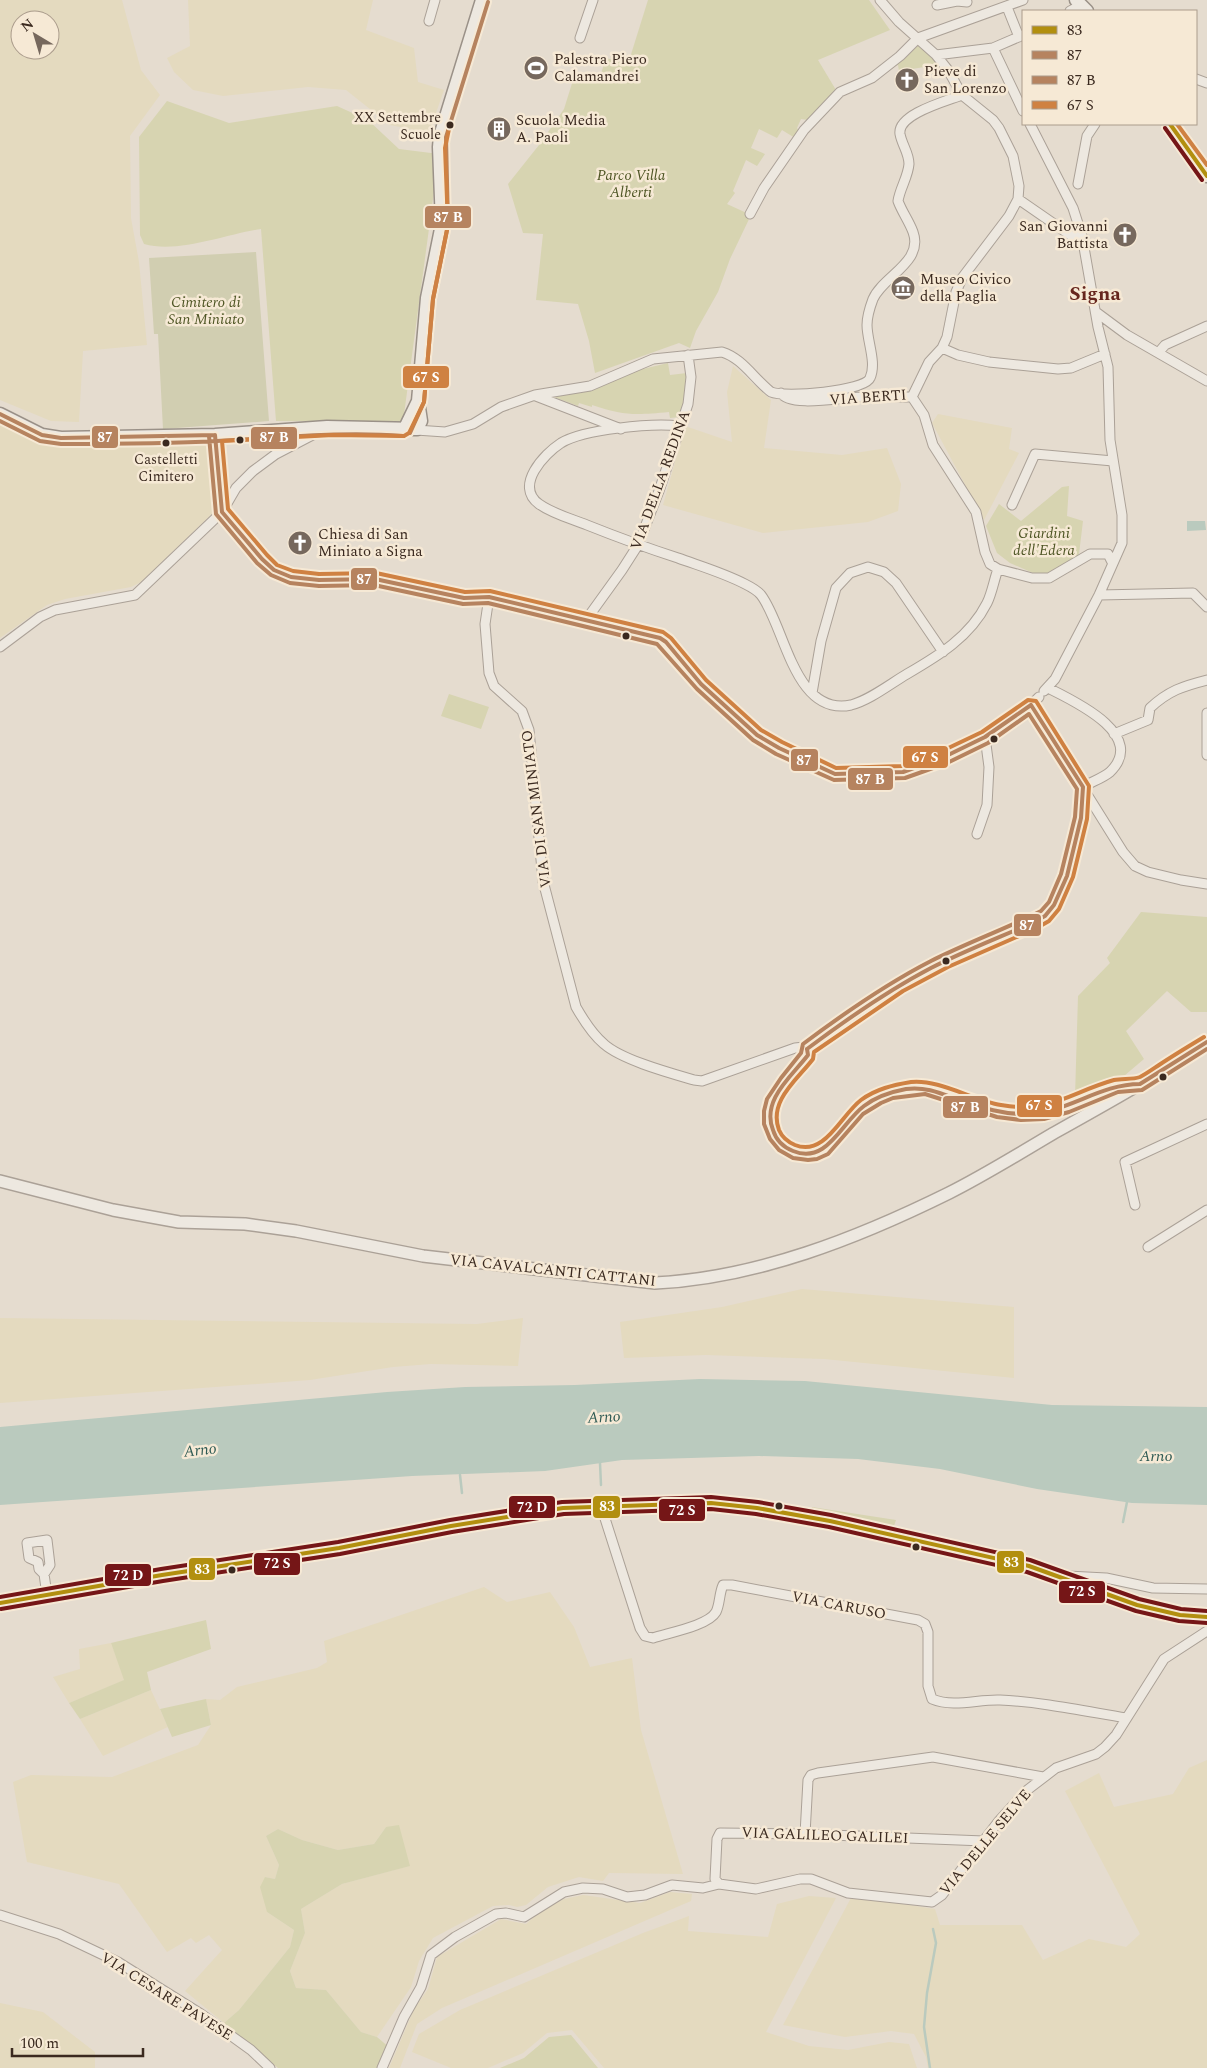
<svg xmlns="http://www.w3.org/2000/svg" width="1207" height="2068" font-family="Spectral,serif">
<style>
.farmland{fill:#e4dabf;fill-rule:evenodd}
.green{fill:#d7d4b1}
.cemetery{fill:#d1ceb1}
.water{fill:#bacabe}
.lines{fill:none;stroke-linecap:round;stroke-linejoin:round}
.stream{stroke:#bacabe;stroke-width:2.5}
.minor-casing{stroke:#aba197;stroke-width:11}
.tertiary-casing{stroke:#aba197;stroke-width:14}
.secondary-casing{stroke:#9a9188;stroke-width:15}
.primary-casing{stroke:#90877e;stroke-width:16}
.minor{stroke:#ede8e0;stroke-width:9}
.tertiary{stroke:#ede8e0;stroke-width:11}
.secondary{stroke:#ede8e0;stroke-width:12}
.primary{stroke:#e4ddd2;stroke-width:14}
.bus-1-casing{stroke:#f6e9d5;stroke-width:8}
.bus-2-casing{stroke:#f6e9d5;stroke-width:8}
.bus-3-casing{stroke:#f6e9d5;stroke-width:8}
.bus-4-casing{stroke:#f6e9d5;stroke-width:8}
.bus-5-casing{stroke:#f6e9d5;stroke-width:8}
.bus-6-casing{stroke:#f6e9d5;stroke-width:8}
.bus-1{stroke:#b28f0f;stroke-width:4}
.bus-2{stroke:#b6835f;stroke-width:4}
.bus-3{stroke:#b6835f;stroke-width:4}
.bus-4{stroke:#cf8142;stroke-width:4}
.bus-5{stroke:#751617;stroke-width:4}
.bus-6{stroke:#751617;stroke-width:4}
.bus-dot{fill:#3a291f;stroke:#f6e9d5;stroke-width:2}
.labels{text-anchor:middle;stroke-width:5;stroke-linejoin:round;paint-order:stroke}
.bus-label{font-size:14px;fill:#3a291f;stroke:#f6e9d5;text-anchor:end}
.poi-label{font-size:15px;fill:#3a291f;stroke:#f6e9d5;text-anchor:start}
.park-label{font-size:15px;font-style:italic;fill:#4f5625;stroke:#f6e9d5}
.street-label{font-size:15px;fill:#3a291f;stroke:#f6e9d5}
.water-label{font-size:16px;font-style:italic;fill:#2e5a53;stroke:#f6e9d5}
.district-label{font-size:20px;font-weight:bold;fill:#67261e;stroke:#f6e9d5}
.line-badge{stroke:#f6e9d5;stroke-width:2}
.badge-label{font-size:14px;text-anchor:middle;font-weight:bold;fill:#fff}
</style>
<rect width="100%" height="100%" fill="#e5dccf"/>
<path class="farmland" d="M0 0H122L141 70 160 95 130 136 131 218 139 262 147 345 83 351 79 422 51 421 0 400ZM20 20H50V50H20Z
M188 0H373L366 30 414 48 418 82 444 90 429 133 390 125 346 90 308 87 223 96 193 90 174 72 167 58 190 46Z
M733 366 771 400 764 448 842 455 887 448 901 484 898 511 868 522 763 533 663 505 685 426 732 442 727 392Z
M938 414 1012 428 1009 449 1019 453 984 520 932 423Z
M0 422 28 436 57 444 210 443 217 509 141 582 131 587 65 599 47 605 0 638Z
M802 1289 1014 1307V1378L824 1359 706 1355 624 1358 620 1322 722 1307Z
M0 1318 477 1324 523 1318 518 1366 431 1364 393 1367 310 1380 0 1403Z
M484 1587 507 1602 550 1592 574 1627 590 1667 632 1658 641 1730 683 1874 609 1873 603 1881 579 1877 548 1887 526 1905 517 1907 509 1905 493 1906 433 1938 419 1961 411 1987 377 2037 361 2032 326 1990 296 1988 290 1971 305 1933 301 1909 342 1884 409 1866 386 1827 374 1844 338 1850 302 1840 278 1829 266 1836 279 1865 275 1879 265 1877 267 1912 294 1930 290 1947 239 2010 224 2023 185 1991 222 1950 209 1935 196 1943 191 1938 167 1952 119 1884 27 1862 13 1782 31 1775 112 1777 198 1745 211 1725 206 1699 220 1700 237 1687 317 1668 327 1662 324 1641Z
M111 1643 125 1680 69 1703 53 1677 80 1669 79 1649Z
M151 1690 168 1727 103 1756 80 1719Z
M1207 1760V2068H928L926 2057 914 2034 891 2031 845 2037 783 2025 852 1896 935 1909 940 1925H1022L1043 1960 1089 1939 1126 1947 1140 1934 1065 1791 1099 1773 1114 1807 1173 1794 1189 1768Z
M670 1892 692 1894 691 1901 442 2008 417 2024 400 2068H389L414 2009 428 1989 437 1957 501 1919 526 1924 541 1911 564 1899 583 1895 640 1903Z
M809 1896 836 1898 766 2032 809 2046 848 2050 889 2042 909 2044 917 2068H604L572 2030 547 2033 523 2053 488 2068H451L412 2052 419 2034 460 2010 643 1933 689 1916 688 1931 768 1937 777 1904Z
M0 2003 43 2012 95 2052V2068H0Z"/>
<path class="green" d="M648 0H869L890 30 818 60 836 90 808 120 801 119 797 128 799 131 795 138 782 130 777 138 759 129 751 148 765 154 757 166 746 160 733 191 735 193 727 204 751 215 730 259 718 292 696 331 690 348 679 343 595 373 589 341 578 304 536 300 543 234 523 233 508 184 539 145 564 109 574 77 598 83 606 58 628 64Z
M916 44C928 46 938 61 944 71L932 74 931 66 899 71 898 65 888 69Z
M167 101 229 123 337 106 368 120 399 149 439 154 403 422 276 421 261 229C226 234 178 254 144 244L140 235 139 137Z
M668 363 670 375 687 373 684 407 680 417 670 418 669 412C636 415 624 416 592 405V407L579 403 578 406 554 397 626 373Z
M1069 486 1067 516 1083 521 1079 554 1051 574 1033 573 1010 563 997 553 986 526 999 504 1021 521 1062 487Z
M449 694 489 707 481 729 441 716Z
M1141 912 1207 917V1012H1191L1167 991 1126 1031 1144 1059 1124 1076 1075 1097 1078 996 1110 963 1107 958Z
M812 1507 896 1520 892 1532 810 1513Z
M206 1620 211 1649 147 1672 151 1690 80 1719 69 1703 124 1680 111 1643Z
M206 1699 211 1725 172 1737 160 1709Z
M399 1825 410 1866 342 1884 301 1909 305 1933 290 1971 296 1988 326 1990 361 2032 377 2037 390 2048 382 2068H278L224 2023 239 2010 290 1947 294 1930 267 1912 260 1887 265 1877 275 1879 279 1865 266 1836 278 1829 302 1840 338 1850 374 1844 386 1827Z
M571 2035 598 2068H500L524 2058 549 2037Z"/>
<path class="cemetery" d="M256 252 269 421 163 429 158 334H154L149 258Z"/>
<path class="water" d="M1187 521H1205L1206 530 1187 531Z
M700 1379 805 1381 1052 1405 1207 1407V1505L1132 1503 1037 1489 940 1469 858 1459 759 1456 622 1460 545 1471 412 1476 0 1505V1427L387 1392 465 1387 575 1385Z"/>
<g class="lines">
<path class="stream" d="M600 1463 601 1485
M460 1475 462 1493
M1123 1522 1127 1502
M930 2068 924 2027 927 1993 936 1943 933 1929"/>
<defs>
<path id="minor" d="M880 0 899 22 936 55 948 70 962 95 993 120 999 128 1013 156 1019 186 1018 199 1073 237 1082 236
M937 5 957 1 967 2
M1007 7 1019 37
M1070 11 1081 5
M429 21 435 0
M580 38 593 0
M993 48 1023 111
M936 55 993 48 1023 35
M1196 79 1207 83
M1030 124 1073 208 1082 236 1098 327 1108 367 1110 440 1122 515V543L1099 595 1055 679 1044 691
M1078 184 1087 136 1095 124
M750 214 764 188 804 130 840 92 872 78 900 56 918 38 1023 0
M1096 312 1127 335 1207 381
M942 348 958 355 989 362 1058 369 1071 368 1105 354
M1159 352 1165 345 1207 326
M781 393C789 408 844 397 861 397 878 396 895 397 912 397
M536 396 621 429
M912 397 924 415 933 445 976 512 985 552 990 564 998 569 1032 578H1049L1090 554H1108L1112 562
M912 397 929 362 942 348 947 337 956 292 962 278 1009 216 1018 199
M679 426C652 423 584 429 561 443 544 454 514 486 539 504 553 514 572 519 587 525 617 537 647 548 678 558 700 566 724 573 745 584 751 587 757 590 761 595 785 626 794 717 851 705 870 700 890 684 907 674 938 656 970 637 987 603 992 593 994 580 998 569
M416 430 445 432 473 424 501 407 535 395 590 386 653 359 722 352C738 357 748 370 760 382 763 385 768 390 771 392 785 398 865 391 870 378 877 363 867 341 867 325 867 316 870 307 873 299 883 276 924 262 913 232 909 221 902 212 898 201 900 188 908 177 909 164 909 153 902 145 900 134 897 114 947 101 962 95
M215 435 222 512 262 559 274 570 291 577 319 580 375 579 464 598 489 597 660 638 666 642 701 684 757 735 779 748 835 774 903 772 944 757 985 737 1031 705 1039 697
M1012 505 1035 454 1113 461
M1099 595 1193 593 1207 607
M489 597 485 624 489 673 494 686 522 711 529 730 543 881 576 1007C584 1021 592 1034 604 1044 622 1060 670 1073 694 1080L702 1081 795 1048 804 1047 807 1049
M586 620 622 570 638 545 659 491 688 404 691 377 688 355
M0 647 40 617 55 610 135 595 222 512 236 488 253 471 276 454 322 430
M1048 688C1074 701 1148 735 1110 772 1103 778 1091 782 1083 787
M812 693 821 641 836 588 850 573 868 567 884 572 896 583 943 652
M1031 705 1123 852 1135 866 1148 872 1181 880 1207 884
M1114 734 1148 720 1150 708C1168 691 1183 686 1207 680
M1207 755V713
M977 834 987 805 989 767 985 737
M807 1049 808 1055C792 1079 756 1102 775 1136 783 1150 805 1159 821 1151 830 1146 837 1134 844 1126 855 1111 874 1096 892 1092 903 1090 915 1087 926 1088 936 1089 945 1095 954 1098 982 1108 1014 1118 1043 1113 1075 1108 1109 1080 1140 1084
M807 1049 857 1012 933 967 1045 916C1073 882 1081 830 1083 787
M1135 1205 1125 1162 1207 1124
M1148 1247 1207 1210
M601 1506 640 1628 645 1636 653 1638C667 1633 708 1626 716 1612 720 1604 719 1594 723 1585H732L918 1620 925 1624 928 1632V1686L932 1699C954 1708 978 1699 1000 1700 1042 1702 1084 1711 1126 1718
M44 1574 50 1565 47 1540 27 1543 29 1558 38 1562 39 1569 44 1574 47 1595
M1068 1576 1106 1578 1153 1588 1207 1589
M805 1834 808 1780 811 1775 818 1773 933 1757 1043 1777
M719 1884 715 1879 717 1839 720 1833 805 1834 984 1841
M0 1915 59 1934 118 1962 201 2014 251 2050 270 2068
M382 2068 404 2017 421 1987 431 1955 455 1937 496 1914 506 1913 524 1917 564 1892 583 1888 603 1889 627 1897 645 1895 672 1885 703 1888 719 1884 756 1889 800 1879H811L848 1893 932 1902 942 1895 998 1822 1026 1791 1056 1768 1096 1754 1105 1747 1116 1735 1164 1659 1207 1631"/>
<path id="tertiary" d="M0 1181 113 1210 179 1222 245 1224 296 1231 423 1256 655 1283C757 1278 858 1238 949 1193 985 1175 1020 1153 1054 1133 1106 1104 1158 1075 1207 1042"/>
<path id="secondary" d="M1076 0 1087 11
M1170 124 1207 176
M0 414 42 435 61 438 215 435 327 427 417 429 421 421 418 401 427 298 442 224 439 147 440 136 482 0
M404 430 418 401"/>
<path id="primary" d="M0 1603 162 1575 339 1548 451 1526 563 1508 711 1503 757 1508 830 1521 1029 1566 1137 1605 1180 1615 1207 1617"/>
</defs>
<use href="#minor" class="minor-casing"/>
<use href="#tertiary" class="tertiary-casing"/>
<use href="#secondary" class="secondary-casing"/>
<use href="#primary" class="primary-casing"/>
<use href="#minor" class="minor"/>
<use href="#tertiary" class="tertiary"/>
<use href="#secondary" class="secondary"/>
<use href="#primary" class="primary"/>
<defs>
<path id="bus-1" d="M1170 124 1207 176
M0 1603 162 1575 339 1548 451 1526 563 1508 711 1503 757 1508 830 1521 1029 1566 1137 1605 1180 1615 1207 1617"/>
<path id="bus-2" d="M0 414 42 435 61 438 215 435
M215 435 222 512 262 559 274 570 291 577 319 580 375 579 464 598 489 597 660 638 666 642 701 684 757 735 779 748 835 774 903 772 944 757 985 737 1031 705
M807 1049C847 1019 887 991 931 968 964 951 998 938 1032 923L1045 916 1054 905 1067 876 1081 818 1083 787 1031 705
M807 1049 808 1055C792 1076 761 1100 773 1130 776 1140 783 1147 793 1151 827 1165 841 1123 864 1106 877 1096 890 1092 906 1089 928 1086 944 1095 964 1102 983 1108 1003 1114 1023 1114 1065 1115 1098 1084 1140 1084
M1140 1084 1207 1042"/>
<path id="bus-3" d="M0 421 40 441 61 444C113 444 165 444 217 441 280 438 341 431 403 436
M410 433 424 402 433 299 448 225 446 137 488 2
M209 436 216 514 257 563 271 575 290 583 319 586 374 585 463 604 488 603 657 644 697 689 753 740 776 754 834 780 905 778 947 763 988 743 1029 714 1077 789 1075 817 1061 874 1049 902 1041 911 1029 917C997 932 963 945 931 961 886 984 843 1014 803 1044L801 1053 781 1078 767 1099 764 1111V1124L770 1139 779 1150 793 1158 808 1160 817 1159 828 1154 863 1114 881 1103 893 1098 925 1094 997 1117 1021 1120 1044 1119 1069 1112 1118 1092 1142 1090 1207 1049"/>
<path id="bus-4" d="M450 124 445 148 448 225 433 299 424 402 409 433 404 436 333 435 222 441 228 509 267 555 277 565 293 571 319 574 376 573 465 592 490 591 663 632 671 638 706 680 761 730 782 742 836 768 902 766 942 751 982 732 1028 700 1036 701 1089 786 1087 819 1073 877 1059 909 1049 921 1035 929 948 967 903 991 814 1052 813 1059C798 1079 768 1101 779 1130 782 1137 788 1142 795 1145 825 1157 841 1115 861 1100 876 1089 893 1085 911 1082 939 1079 972 1100 1001 1105 1050 1114 1071 1092 1114 1080 1122 1078 1132 1080 1140 1077 1146 1074 1153 1069 1159 1065 1174 1055 1189 1046 1204 1037
M1177 124 1207 165"/>
<path id="bus-5" d="M1165 128 1202 180
M1 1609 163 1581 340 1554 452 1532 564 1514 711 1509 756 1514 829 1527 1027 1572 1136 1611 1179 1621 1207 1623"/>
<path id="bus-6" d="M0 1597 161 1569 338 1542 450 1520 562 1502 711 1497 758 1502 831 1515 1030 1560 1139 1599 1181 1609 1207 1611"/>
</defs>
<use href="#bus-1" class="bus-1-casing"/>
<use href="#bus-2" class="bus-2-casing"/>
<use href="#bus-3" class="bus-3-casing"/>
<use href="#bus-4" class="bus-4-casing"/>
<use href="#bus-5" class="bus-5-casing"/>
<use href="#bus-6" class="bus-6-casing"/>
<use href="#bus-1" class="bus-1"/>
<use href="#bus-2" class="bus-2"/>
<use href="#bus-3" class="bus-3"/>
<use href="#bus-4" class="bus-4"/>
<use href="#bus-5" class="bus-5"/>
<use href="#bus-6" class="bus-6"/>
</g>
<defs>
<symbol id="stadium-disc" viewBox="-11 -11 22 22"><circle r="9.5" fill="#76685d" stroke="#f6e9d5"/><path d="M0-5a6.5 5 0 1 0 0 10a6.5 5 0 1 0 0-10ZM-3.5-1.8h7v3.6h-7Z" fill="#fff"/></symbol>
<symbol id="church-disc" viewBox="-11 -11 22 22"><circle r="9.5" fill="#76685d" stroke="#f6e9d5"/><path d="M-1.2-6h2.4v3.5h3.3v2.4h-3.3V6h-2.4V-.1h-3.3v-2.4h3.3Z" fill="#fff"/></symbol>
<symbol id="building-disc" viewBox="-11 -11 22 22"><circle r="9.5" fill="#76685d" stroke="#f6e9d5"/><path d="M-4-6H4V6H1V3H-1V6H-4ZM-2.5-4.3h1.7v1.8h-1.7ZM.8-4.3h1.7v1.8H.8ZM-2.5-1h1.7V.8h-1.7ZM.8-1h1.7V.8H.8Z" fill="#fff"/></symbol>
<symbol id="museum-disc" viewBox="-11 -11 22 22"><circle r="9.5" fill="#76685d" stroke="#f6e9d5"/><path d="M0-6L6-3V-2H-6V-3ZM-5-1h2V3h-2ZM-1-1h2V3h-2ZM3-1h2V3H3ZM-6 4H6V6H-6Z" fill="#fff"/></symbol>
</defs>
<g fill-rule="evenodd">
<use href="#stadium-disc" x="522" y="54" width="28" height="28"/>
<use href="#church-disc" x="893" y="66" width="28" height="28"/>
<use href="#building-disc" x="485" y="115" width="28" height="28"/>
<use href="#church-disc" x="1111" y="221" width="28" height="28"/>
<use href="#museum-disc" x="889" y="274" width="28" height="28"/>
<use href="#church-disc" x="286" y="529" width="28" height="28"/>
</g>
<g class="bus-dot">
<circle cx="450" cy="125" r="4.5"/>
<circle cx="240" cy="440" r="4.5"/>
<circle cx="166" cy="443" r="4.5"/>
<circle cx="626" cy="636" r="4.5"/>
<circle cx="994" cy="739" r="4.5"/>
<circle cx="946" cy="961" r="4.5"/>
<circle cx="1163" cy="1077" r="4.5"/>
<circle cx="779" cy="1506" r="4.5"/>
<circle cx="916" cy="1547" r="4.5"/>
<circle cx="232" cy="1570" r="4.5"/>
</g>
<g class="labels">
<g class="bus-label">
<text x="441" y="122">XX Settembre<tspan x="441" dy="17">Scuole</tspan></text>
<text x="166" y="464" text-anchor="middle">Castelletti<tspan x="166" dy="17">Cimitero</tspan></text>
</g>
<g class="poi-label">
<text x="554" y="64">Palestra Piero<tspan x="554" dy="17">Calamandrei</tspan></text>
<text x="924" y="76">Pieve di<tspan x="924" dy="17">San Lorenzo</tspan></text>
<text x="516" y="125">Scuola Media<tspan x="516" dy="17">A. Paoli</tspan></text>
<text x="1108" y="231" text-anchor="end">San Giovanni<tspan x="1108" dy="17">Battista</tspan></text>
<text x="920" y="284">Museo Civico<tspan x="920" dy="17">della Paglia</tspan></text>
<text x="318" y="539">Chiesa di San<tspan x="318" dy="17">Miniato a Signa</tspan></text>
</g>
<g class="park-label">
<text x="631" y="180">Parco Villa<tspan x="631" dy="17">Alberti</tspan></text>
<text x="206" y="307">Cimitero di<tspan x="206" dy="17">San Miniato</tspan></text>
<text x="1044" y="538">Giardini<tspan x="1044" dy="17">dell'Edera</tspan></text>
</g>
<g class="street-label">
<text transform="translate(868 397) rotate(-4)" y="5">VIA BERTI</text>
<text transform="translate(660 480) rotate(-70)" y="5">VIA DELLA REDINA</text>
<text transform="translate(536 809) rotate(-97)" y="5">VIA DI SAN MINIATO</text>
<text transform="translate(553 1270) rotate(6)" y="5">VIA CAVALCANTI CATTANI</text>
<text transform="translate(839 1605) rotate(11)" y="5">VIA CARUSO</text>
<text transform="translate(825 1835) rotate(2)" y="5">VIA GALILEO GALILEI</text>
<text transform="translate(985 1842) rotate(-50)" y="5">VIA DELLE SELVE</text>
<text transform="translate(167 1996) rotate(32)" y="5">VIA CESARE PAVESE</text>
</g>
<g class="water-label">
<text transform="translate(604 1416) rotate(-3)" y="6">Arno</text>
<text transform="translate(200 1449) rotate(-6)" y="6">Arno</text>
<text x="1156" y="1461">Arno</text>
</g>
<g class="district-label">
<text x="1095" y="300">Signa</text>
</g>
</g>
<g class="line-badge">
<rect x="424" y="205" width="48" height="24" rx="5" fill="#b6835f"/>
<rect x="402" y="365" width="48" height="24" rx="5" fill="#cf8142"/>
<rect x="91" y="425" width="28" height="24" rx="5" fill="#b6835f"/>
<rect x="250" y="426" width="48" height="24" rx="5" fill="#b6835f"/>
<rect x="350" y="567" width="28" height="24" rx="5" fill="#b6835f"/>
<rect x="902" y="745" width="47" height="24" rx="5" fill="#cf8142"/>
<rect x="790" y="748" width="29" height="24" rx="5" fill="#b6835f"/>
<rect x="847" y="767" width="47" height="24" rx="5" fill="#b6835f"/>
<rect x="1013" y="913" width="29" height="24" rx="5" fill="#b6835f"/>
<rect x="1016" y="1094" width="47" height="24" rx="5" fill="#cf8142"/>
<rect x="942" y="1095" width="47" height="24" rx="5" fill="#b6835f"/>
<rect x="592" y="1495" width="29" height="24" rx="5" fill="#b28f0f"/>
<rect x="508" y="1495" width="48" height="24" rx="5" fill="#751617"/>
<rect x="658" y="1498" width="48" height="24" rx="5" fill="#751617"/>
<rect x="996" y="1550" width="29" height="24" rx="5" fill="#b28f0f"/>
<rect x="253" y="1552" width="48" height="24" rx="5" fill="#751617"/>
<rect x="188" y="1557" width="28" height="24" rx="5" fill="#b28f0f"/>
<rect x="104" y="1563" width="48" height="24" rx="5" fill="#751617"/>
<rect x="1058" y="1580" width="48" height="24" rx="5" fill="#751617"/>
</g>
<g class="badge-label">
<text x="448" y="222">87 B</text>
<text x="426" y="382">67 S</text>
<text x="105" y="442">87</text>
<text x="274" y="442">87 B</text>
<text x="364" y="584">87</text>
<text x="925" y="762">67 S</text>
<text x="804" y="765">87</text>
<text x="870" y="784">87 B</text>
<text x="1027" y="930">87</text>
<text x="1039" y="1110">67 S</text>
<text x="965" y="1112">87 B</text>
<text x="607" y="1511">83</text>
<text x="532" y="1512">72 D</text>
<text x="682" y="1515">72 S</text>
<text x="1011" y="1567">83</text>
<text x="277" y="1568">72 S</text>
<text x="202" y="1574">83</text>
<text x="128" y="1580">72 D</text>
<text x="1082" y="1596">72 S</text>
</g>
<rect x="1022" y="10" width="175" height="115" fill="#f6e9d5" stroke="#ab9c8c"/>
<rect x="1032" y="26" width="25" height="8" fill="#b28f0f" stroke="#ab9c8c"/>
<text x="1067" y="35" font-size="15" fill="#3a291f">83</text>
<rect x="1032" y="51" width="25" height="8" fill="#b6835f" stroke="#ab9c8c"/>
<text x="1067" y="60" font-size="15" fill="#3a291f">87</text>
<rect x="1032" y="76" width="25" height="8" fill="#b6835f" stroke="#ab9c8c"/>
<text x="1067" y="85" font-size="15" fill="#3a291f">87 B</text>
<rect x="1032" y="101" width="25" height="8" fill="#cf8142" stroke="#ab9c8c"/>
<text x="1067" y="110" font-size="15" fill="#3a291f">67 S</text>
<g transform="translate(35 35) rotate(322)"><circle r="24" fill="#f6e9d5" stroke="#ab9c8c"/>
<path d="M0-4L9 19L0 12L-9 19Z" fill="#76685d"/>
<text y="-8" font-size="14" font-weight="bold" text-anchor="middle" fill="#3a291f">N</text>
</g>
<path d="M12 2048v8h131v-8" fill="none" stroke="#3a291f" stroke-width="2.5"/>
<text x="20" y="2048" font-size="15" fill="#3a291f" stroke="#f6e9d5" stroke-width="4" paint-order="stroke">100 m</text>
</svg>
